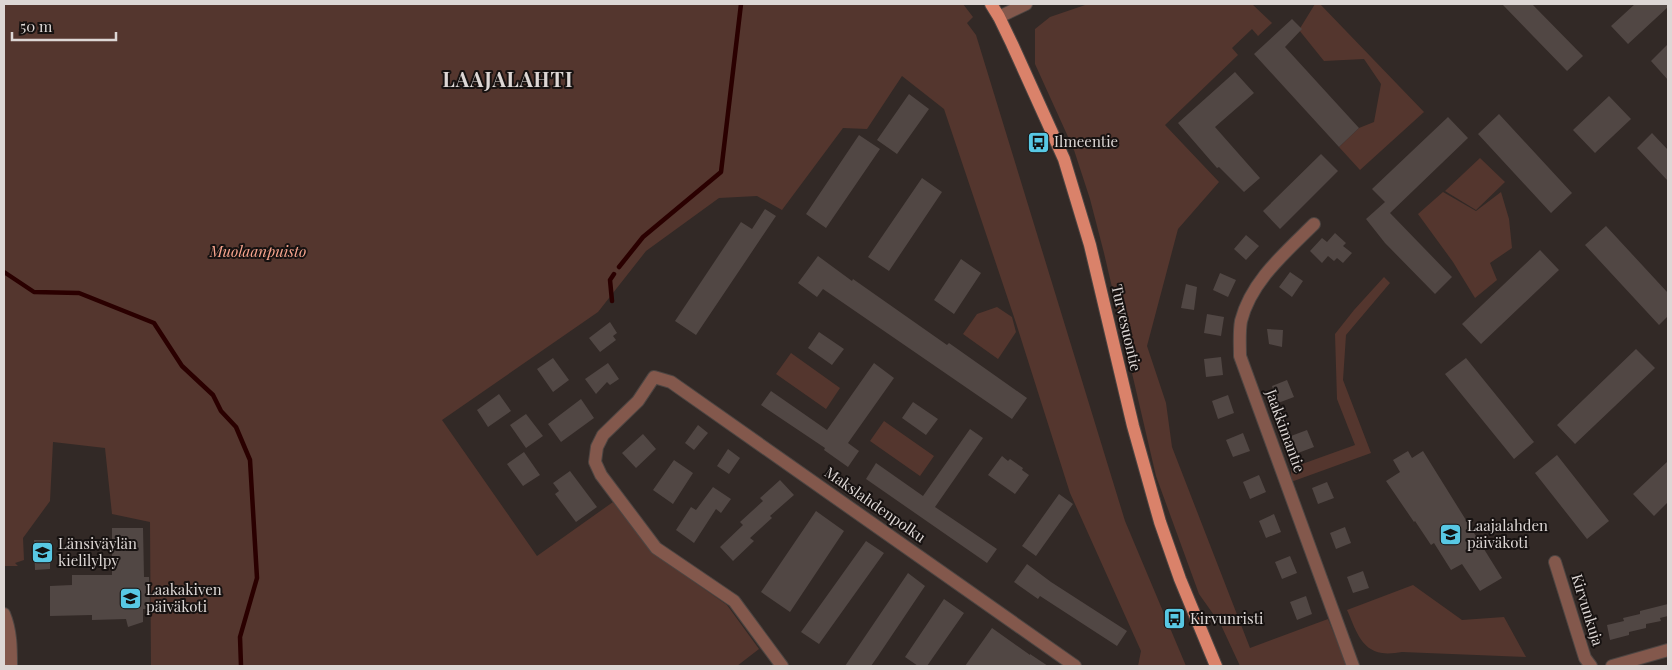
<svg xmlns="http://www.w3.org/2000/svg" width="1672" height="670" font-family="'Playfair Display',serif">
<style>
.green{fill:#54362e}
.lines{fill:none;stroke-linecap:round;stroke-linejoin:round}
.stream{stroke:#2a0000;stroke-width:4.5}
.building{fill:#514744}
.minor-casing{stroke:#4d4542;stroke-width:14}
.tertiary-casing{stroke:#4d4542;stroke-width:14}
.primary-casing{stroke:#4d4542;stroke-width:14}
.minor{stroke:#83584c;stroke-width:12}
.tertiary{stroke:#83584c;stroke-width:12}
.primary{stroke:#da826a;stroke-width:12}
.labels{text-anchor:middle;stroke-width:4;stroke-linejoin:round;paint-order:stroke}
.poi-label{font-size:15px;fill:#ddd7d5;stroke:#171211;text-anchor:start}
.park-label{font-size:15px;font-style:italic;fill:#faa68f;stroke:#171211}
.street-label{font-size:15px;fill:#ddd7d5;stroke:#171211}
.district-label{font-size:20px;font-weight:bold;letter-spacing:1px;fill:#ddd7d5;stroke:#171211}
</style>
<rect width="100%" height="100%" fill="#322926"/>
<path class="green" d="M4 4H963L973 17 967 23 976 35 1125 521 1186 666H1138L1141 651 1070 493 1016 323 944 109 902 76 867 129 843 128 782 210 757 196 719 198 646 251 598 312 442 420 537 556 613 502 653 553 727 605 759 649 737 666H151L150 522 112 514 105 448 53 442 50 501 23 538 24 560 15 563 18 566H4Z
M1088 4H1252L1272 23 1258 36 1252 29 1232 48 1238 55 1165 125 1219 182 1178 229 1147 346 1166 403 1172 447 1250 648 1328 619 1347 666H1240L1221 625 1199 594 1156 476 1104 253 1090 199 1074 150 1035 64V29L1050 17Z
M1315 4H1320L1424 112 1360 170 1339 147 1359 128 1374 122 1381 84 1364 59 1324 61 1299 30Z
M1480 158 1505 182 1476 210 1445 191Z
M1443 192 1476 211 1501 192 1509 219 1512 248 1490 263 1497 280 1475 298 1453 262 1418 214Z
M1384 277 1390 283 1346 335 1343 380 1371 453 1291 482V468L1355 445 1337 399 1335 334 1354 310Z
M997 307 1012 317 1016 332 998 359 963 334 977 314Z
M791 353 840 388 826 409 776 374Z
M884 421 934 456 920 476 870 441Z
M1413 585 1462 620 1504 617 1526 657 1402 652C1396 653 1388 654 1382 653 1360 650 1355 627 1347 610Z"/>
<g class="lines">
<path class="stream" d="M619 267 643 237 721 172 741 4
M4 272 34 292 79 293 154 323 182 366 213 395 221 411 236 427 250 460 257 578 240 637 241 666
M612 301 610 280 614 274"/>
</g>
<path class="building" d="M1502 4H1532L1583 56 1567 71Z
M1635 4H1668V7L1628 44 1611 26Z
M1292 19 1302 29 1285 47 1359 128 1339 147 1254 54Z
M1668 44V80L1651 61Z
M1235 72 1254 93 1215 127 1260 178 1244 192 1219 167 1217 168 1178 123Z
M909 94 929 109 897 154 877 140Z
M1609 96 1631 119 1595 153 1573 130Z
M1499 114 1572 193 1551 213 1478 134Z
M1448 117 1468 138 1390 213 1452 277 1435 294 1385 243 1366 219 1385 202 1372 189Z
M1652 133 1668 150V181L1637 148Z
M859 135 880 149 826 228 806 214Z
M1321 154 1338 171 1280 229 1263 211Z
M922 178 942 192 889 271 868 257Z
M765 209 776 216 696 335 675 321 741 222 752 229Z
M1606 226 1668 293V316L1659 325 1585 245Z
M1335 233 1346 243 1343 246 1352 253 1343 263 1337 258 1334 261 1328 256 1322 263 1310 251 1322 238 1327 242Z
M1246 235 1259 246 1246 260 1234 249Z
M1540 250 1559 270 1481 344 1462 324Z
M818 256 852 281 853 279 947 345 949 343 1027 398 1012 419 823 289 817 297 798 283Z
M961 259 981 273 954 314 934 300Z
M1290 272 1303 281 1292 297 1279 287Z
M1220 273 1236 280 1228 297 1213 290Z
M1186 284 1197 287 1194 310 1181 308Z
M1207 314 1224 317 1221 336 1204 333Z
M610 322 617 333 613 336 616 340 600 352 589 338Z
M1267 329 1283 330 1282 347 1269 344Z
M819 332 844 349 832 365 808 348Z
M1636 349 1655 368 1575 444 1557 425Z
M1221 357 1223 375 1206 377 1204 359Z
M553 358 569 380 553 392 537 369Z
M1466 358 1534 442 1514 459 1445 374Z
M608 363 619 379 610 385 607 382 596 394 585 379Z
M874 363 894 378 848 443 859 451 848 467 824 450 825 448 761 405 771 391 827 430Z
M1287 380 1294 397 1278 403 1272 386Z
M499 394 511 411 488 427 477 410Z
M1228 395 1234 413 1218 419 1212 401Z
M581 399 594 418 561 442 548 424Z
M913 402 938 419 926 435 902 418Z
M526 414 543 436 526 448 510 425Z
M698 425 708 433 694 450 685 443Z
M970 429 983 438 935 507 997 549 987 563 866 479 876 463 923 496Z
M1307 430 1314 447 1298 453 1291 436Z
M1243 433 1250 451 1233 457 1226 440Z
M643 434 656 449 636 468 622 453Z
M728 449 740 458 729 474 717 466Z
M1408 451 1412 458 1423 451 1502 578 1480 591 1462 564 1451 570 1434 543 1431 545 1415 521 1414 522 1386 481 1400 472 1393 460Z
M524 452 540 475 523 486 507 464Z
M1557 455 1609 521 1587 539 1535 473Z
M1002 456 1008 461 1010 459 1023 468 1022 470 1029 475 1015 494 988 475Z
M674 460 693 473 673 504 653 490Z
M1668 461V502L1654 516 1633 494Z
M570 471 597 507 576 522 555 494 559 491 553 483Z
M1259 475 1266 492 1250 499 1243 482Z
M780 480 794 495 770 516 772 518 750 538 754 541 733 561 720 547 743 525 740 522 763 501 760 498Z
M1327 482 1334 498 1318 504 1312 488Z
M713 487 731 499 721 513 716 509 694 543 676 530 691 507 696 510Z
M1059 494 1073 504 1036 556 1022 546Z
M816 511 844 531 790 612 761 592Z
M1274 514 1281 532 1266 538 1259 521Z
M1345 527 1351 543 1336 549 1330 533Z
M112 528H143L144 577H149L150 609H143V622L128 627 126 619 92 620V615L50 616V586L72 585V575H112Z
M34 540H50V569L35 570Z
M866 541 884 553 819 644 801 632Z
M1290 556 1297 573 1282 579 1275 562Z
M1027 564 1051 582 1127 631 1117 646 1040 596 1038 599 1014 582Z
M1363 571 1369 588 1353 593 1347 577Z
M908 573 925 586 878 656 871 666H845Z
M1306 596 1312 614 1297 620 1290 602Z
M944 599 964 613 927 666H918L905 657Z
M1668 604V616L1660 618 1661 621 1646 624V628L1629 632V635L1610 640 1607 625 1624 621 1623 618 1640 614V611Z
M992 628 1030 655V654L1048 666H965Z"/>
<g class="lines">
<defs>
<path id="minor" d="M999 17 1026 4
M1314 224C1286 252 1251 281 1241 321 1239 332 1240 345 1240 356L1353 666
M1555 562 1585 658 1591 666
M782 666 734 601 656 548 601 475 595 462 597 447 603 435 638 401 654 377 671 382 1075 666"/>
<path id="tertiary" d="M4 614C11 631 11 648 11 666
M1612 666 1668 650"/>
<path id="primary" d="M991 4 999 17 1012 44 1064 159 1090 245 1133 426 1160 522 1180 579 1216 666"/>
</defs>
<use href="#minor" class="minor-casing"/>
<use href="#tertiary" class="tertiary-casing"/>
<use href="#primary" class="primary-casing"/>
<use href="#minor" class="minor"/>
<use href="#tertiary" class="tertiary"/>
<use href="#primary" class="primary"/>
</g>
<defs>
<symbol id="bus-square" viewBox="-11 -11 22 22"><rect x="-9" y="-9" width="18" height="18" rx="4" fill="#58c8e4" stroke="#171211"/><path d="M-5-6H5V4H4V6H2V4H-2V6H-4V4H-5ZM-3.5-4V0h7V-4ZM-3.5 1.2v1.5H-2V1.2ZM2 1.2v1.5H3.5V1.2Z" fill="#111"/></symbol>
<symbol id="school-square" viewBox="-11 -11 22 22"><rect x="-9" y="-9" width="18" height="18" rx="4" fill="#58c8e4" stroke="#171211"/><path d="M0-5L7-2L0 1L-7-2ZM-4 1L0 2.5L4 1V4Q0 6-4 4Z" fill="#111"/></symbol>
</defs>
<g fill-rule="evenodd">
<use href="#bus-square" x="1026" y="130" width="25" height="25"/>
<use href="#school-square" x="1438" y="522" width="25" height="25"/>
<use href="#school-square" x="30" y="540" width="25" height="25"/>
<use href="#school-square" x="118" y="586" width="25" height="25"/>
<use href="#bus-square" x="1162" y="606" width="25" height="25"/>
</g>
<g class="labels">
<g class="poi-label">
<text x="1054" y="147">Ilmeentie</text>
<text x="1467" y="531">Laajalahden<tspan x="1467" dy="17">päiväkoti</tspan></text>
<text x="58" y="549">Länsiväylän<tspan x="58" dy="17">kielilylpy</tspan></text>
<text x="146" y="595">Laakakiven<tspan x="146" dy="17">päiväkoti</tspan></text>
<text x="1190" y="624">Kirvunristi</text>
</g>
<g class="park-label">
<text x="258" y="257">Muolaanpuisto</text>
</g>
<g class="street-label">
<text transform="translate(1126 328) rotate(77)" y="5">Turvesuontie</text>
<text transform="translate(1285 431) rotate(70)" y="5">Jaakkimantie</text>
<text transform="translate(875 505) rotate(35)" y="5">Makslahdenpolku</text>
<text transform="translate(1587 610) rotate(73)" y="5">Kirvunkuja</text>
</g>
<g class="district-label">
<text x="508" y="87">LAAJALAHTI</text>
</g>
</g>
<rect width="1672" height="670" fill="none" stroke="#ddd7d5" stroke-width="10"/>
<path d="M12 32v8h104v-8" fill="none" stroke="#ddd7d5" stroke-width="2.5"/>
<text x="20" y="32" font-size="15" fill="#ddd7d5" stroke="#171211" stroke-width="4" paint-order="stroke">50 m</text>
</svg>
